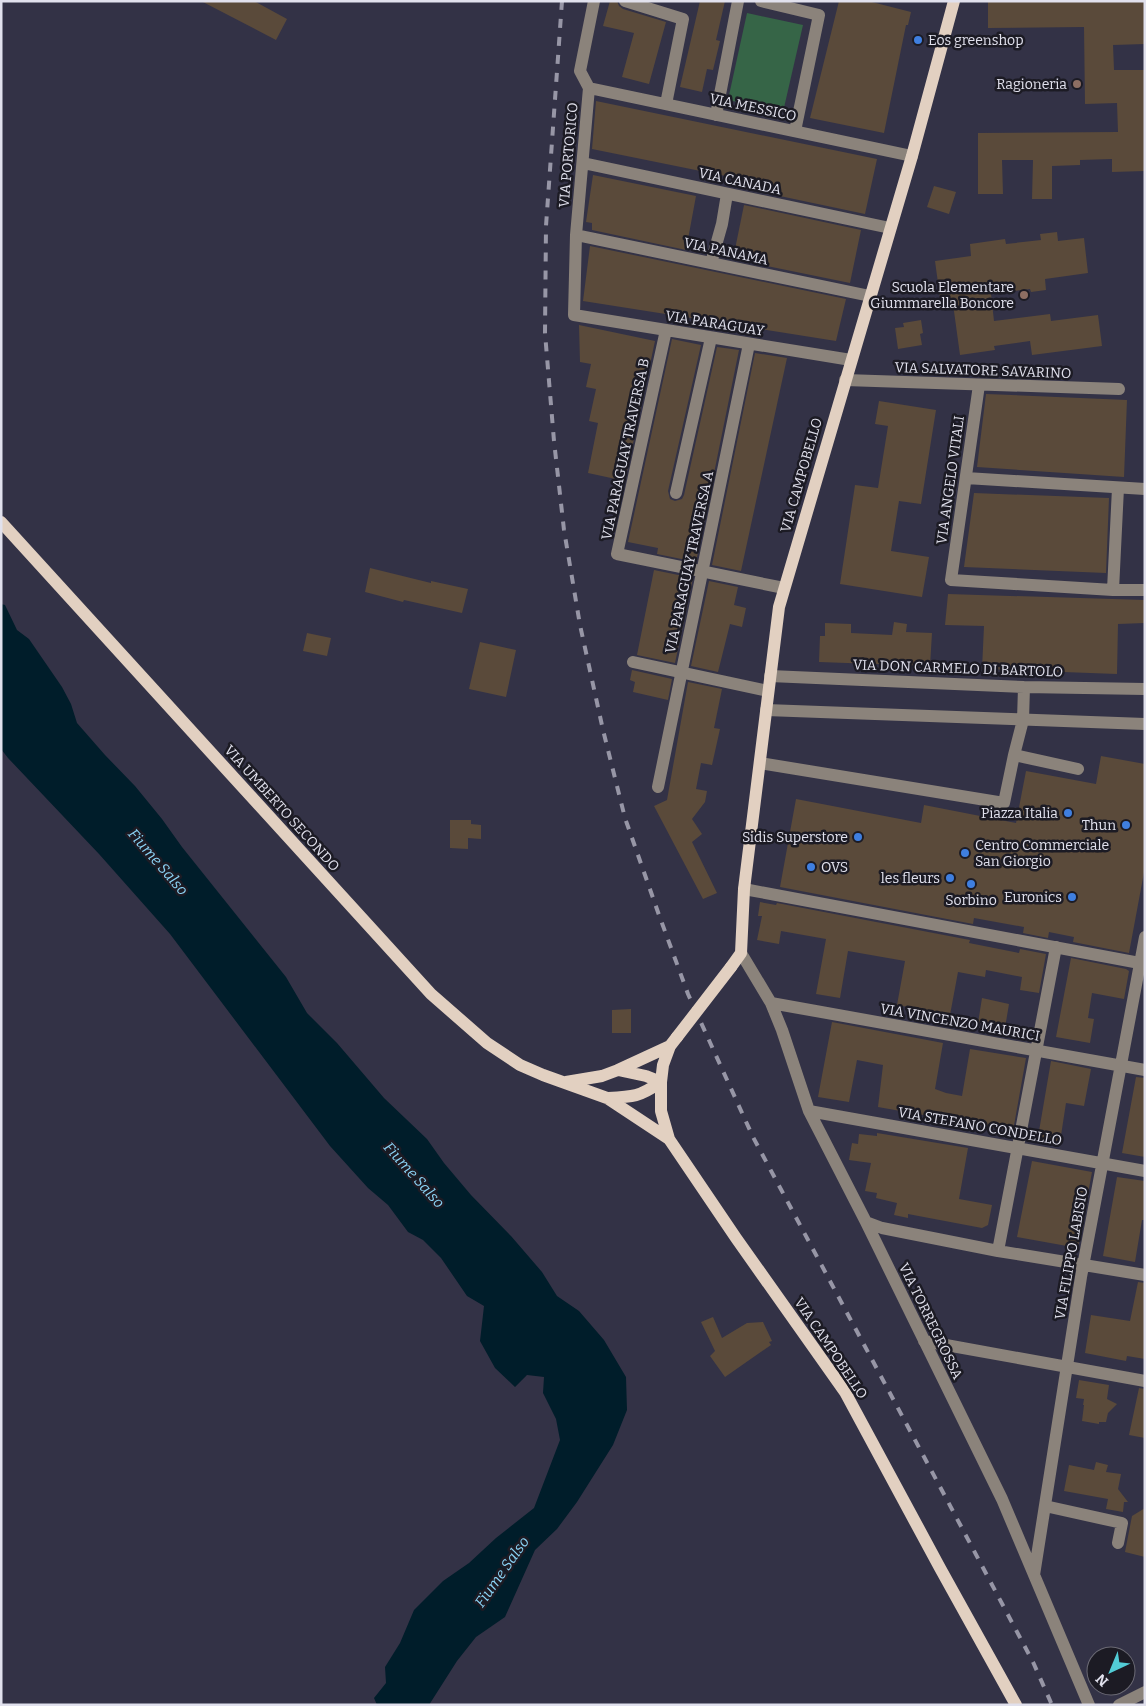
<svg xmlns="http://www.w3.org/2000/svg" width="1146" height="1706" font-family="Bitter,serif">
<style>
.green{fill:#366547}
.water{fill:#001d2a}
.building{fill:#5a4a3a}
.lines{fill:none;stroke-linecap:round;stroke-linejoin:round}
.minor{stroke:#8b837b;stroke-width:12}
.major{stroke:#e2d0c1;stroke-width:12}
.rail{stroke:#9796a6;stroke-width:4;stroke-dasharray:9 9;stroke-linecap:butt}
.major-bridge{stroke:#e2d0c1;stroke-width:12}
.shop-dot{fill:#3f7fe0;stroke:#1c1b24;stroke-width:2}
.education-dot{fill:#8d6e63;stroke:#1c1b24;stroke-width:2}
.labels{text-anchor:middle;stroke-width:5;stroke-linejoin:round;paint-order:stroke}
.poi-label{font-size:14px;fill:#e1e1ed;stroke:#1c1b24;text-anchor:end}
.street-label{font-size:14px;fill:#e1e1ed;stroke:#1c1b24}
.water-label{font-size:15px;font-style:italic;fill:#8bd3f5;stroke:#1c1b24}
</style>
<rect width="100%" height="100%" fill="#333246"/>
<path class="green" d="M747 13 803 25 783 112 728 100Z"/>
<path class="water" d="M1 604 5 605 17 630 29 639 62 687 71 704 77 723 105 755 135 786 162 819 182 847 286 977 307 1013 337 1043 384 1098 427 1139 444 1163 471 1195 511 1236 542 1272 557 1296 579 1311 604 1340 626 1377 627 1410 613 1445 577 1502 557 1529 535 1550 505 1617 476 1637 457 1661 429 1705H377L374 1698 386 1683 385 1667 400 1643 414 1610 443 1581 469 1563 496 1538 534 1508 560 1440 556 1419 543 1393 544 1377 527 1375 515 1387 495 1368 480 1341 484 1306 467 1296 441 1258 423 1240 408 1232 388 1205 368 1188 330 1146 170 934 99 854 8 758 1 749Z"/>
<path class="building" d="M201 1H254L287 19 276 40Z
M610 1H617L619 6 623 9 666 22 649 84 622 77 634 33 603 26Z
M700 1H725L716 40 720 41 713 70 707 69 702 92 680 87Z
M839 1H868L911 12 908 25H906L884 133 810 118Z
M1145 1V44L1113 45 1114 70H1145V171L1112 172V159L1080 160V165L1052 166V199H1032L1033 160H1002L1003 194H978V133L1118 132 1117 103 1085 104 1084 27 988 28V2Z
M596 101 877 159 865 214 747 189 748 186 740 179 592 149Z
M593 175 696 196 686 250 592 230V223L586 222Z
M934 186 956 192 949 214 927 207Z
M744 205 861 230 850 283 733 259Z
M1057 232 1058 241 1084 238 1088 273 1045 279 1046 290 1031 292 1030 289 991 294 994 321 1050 314 1051 321 1098 315 1102 346 1032 355 1030 341 994 346 995 350 960 355 953 304 941 305 935 261 971 256 970 244 1005 239 1006 244 1041 240 1040 234Z
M590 246 846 299 836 341 583 301Z
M921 320 923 333 920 334 922 345 898 349 895 328 904 327 903 323Z
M579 325 655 341 625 481 588 473 598 423 589 421 596 389 586 387 591 364 580 362Z
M672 339 701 345 668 491 670 499 675 501 682 499 684 495 717 347 739 350 696 562 657 554 658 548 628 542Z
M755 353 787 358 741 571 712 565Z
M986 394 1127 400 1124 477 977 467Z
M879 401 936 410 921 504 899 501 891 551 929 557 922 597 840 584 855 485 878 488 888 426 875 424Z
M974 493 1109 498 1106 573 964 567Z
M370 568 431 583V581L468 589 462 613 404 600 403 602 365 592Z
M654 570 693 578 675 663 637 655Z
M709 581 738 587 734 605 746 608 742 627 730 624 718 672 691 666Z
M948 594 1145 600V623L1118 624 1117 674 982 669 984 626 945 625Z
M894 622 907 624 906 632 932 633 930 666 819 662 820 636H825V623L851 624V633L892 635Z
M307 633 331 638 327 656 303 651Z
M480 642 516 650 506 697 469 689Z
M632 670 672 679 668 700 633 692 635 682 630 680Z
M688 682 722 689 714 728 720 729 712 765 701 763 696 789 707 791 705 802 692 819 702 834 692 842 717 893 703 899 654 806 667 800Z
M1101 756 1145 764V867L1129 953 1073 942 1074 937 1049 932 1048 938 1023 933 1024 927 974 918 973 924 780 887 796 799 921 823 924 805 1016 823 1026 771 1096 784Z
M450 820H471V824L481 825V839L468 838V849L450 848Z
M760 902 776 905 777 903 970 940 969 943 1019 953 1020 949 1046 954 1039 993 1020 990 1022 977 986 970 985 977 958 972 950 1015 897 1005 905 961 848 951 840 998 816 994 826 939 781 931 779 944 757 940 762 916H758Z
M1071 958 1126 969 1129 971 1124 999 1092 993 1088 1018 1094 1019 1090 1043 1056 1037Z
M982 998 1009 1004 1005 1028 978 1023Z
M631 1009V1033H612V1010Z
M832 1022 943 1043 935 1089 946 1093 962 1096 970 1049 1026 1058 1013 1131 878 1107 883 1065 857 1060 849 1102 818 1097Z
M1051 1061 1091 1069 1084 1106 1066 1103 1060 1142 1038 1137Z
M1136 1077 1145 1078V1157L1122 1153Z
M877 1133 968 1148 959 1199 992 1205 988 1225 982 1228 908 1214V1218L894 1215 897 1203 876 1198 877 1193 865 1191 871 1163 849 1160 852 1143 858 1144 859 1134 877 1136Z
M1032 1161 1092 1172 1078 1248 1017 1237Z
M1117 1177 1145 1181V1220H1142L1135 1262 1103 1256Z
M1138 1282 1145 1283V1359L1127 1356 1126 1361 1085 1353 1091 1315 1130 1321Z
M713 1317 722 1338 747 1323 763 1322 772 1341 769 1342 771 1345 725 1377 710 1356 715 1351 701 1322Z
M1079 1380 1109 1385 1107 1399 1117 1404 1108 1413 1106 1422H1099V1424L1082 1421 1084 1405H1083L1084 1399 1076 1398Z
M1139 1388 1145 1389V1438L1129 1435Z
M1096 1462 1108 1465 1106 1472 1121 1474 1118 1489 1128 1502H1124L1123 1512 1106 1509 1108 1499 1064 1491 1069 1465 1094 1470Z
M1145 1508V1557L1125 1552 1132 1516Z"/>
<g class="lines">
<path class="minor" d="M594 1 580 71 589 88 576 235 574 315 851 360
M625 1 683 19 666 104
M761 1 819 15 795 131
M589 88 912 156
M716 115 738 1
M583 163 890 228
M576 235 870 296
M711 263 722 224 727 194
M666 330 617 554 784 588
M845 380 1119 389
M979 385 951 580 1113 590H1145
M966 478 1145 489
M676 493 711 338
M1113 590 1118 488
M633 662 768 691
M770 676 1024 687 1145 689
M1024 687 1023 720 1014 755 1078 769
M766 710 1145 724
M760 763 1004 803 1014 755
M658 787 749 344
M744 889 1145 964
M741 953 771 1003 782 1030 809 1111 866 1222 1002 1499 1089 1705
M771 1003 1145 1070
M809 1111 1145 1171
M866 1222 882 1228 998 1251 1145 1275
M998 1251 1056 947
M924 1341 1145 1381
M1045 1506 1122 1523 1118 1543
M1034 1575 1081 1277 1145 937
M1119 1705 1145 1692"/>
<path class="major" d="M1 522 431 994 487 1043 520 1065 543 1075 607 1098 669 1139
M731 967 741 953 744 889 779 607 912 156 954 1
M677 1037 670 1046 663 1065 661 1082V1111L669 1139 736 1238 845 1392 940 1568 1016 1705
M618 1070 670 1046
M566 1082 602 1076 618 1070 646 1076 661 1082
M607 1098C633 1097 639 1097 661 1082"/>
<path class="rail" d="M562 1 546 226 545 333 554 441 564 530 580 625 603 730 625 818 659 915 688 994 753 1137 946 1498 1033 1662 1052 1705"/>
<path class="major-bridge" d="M677 1037 731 967"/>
</g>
<g class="shop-dot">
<circle cx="918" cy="40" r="5"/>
<circle cx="1068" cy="813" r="5"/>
<circle cx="1126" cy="825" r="5"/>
<circle cx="858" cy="837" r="5"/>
<circle cx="965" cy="853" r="5"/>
<circle cx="811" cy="867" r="5"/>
<circle cx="950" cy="878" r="5"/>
<circle cx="971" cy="884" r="5"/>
<circle cx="1072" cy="897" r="5"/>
</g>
<g class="education-dot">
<circle cx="1077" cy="84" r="5"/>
<circle cx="1024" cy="295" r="5"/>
</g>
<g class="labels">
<g class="poi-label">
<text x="928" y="45" text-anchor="start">Eos greenshop</text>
<text x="1067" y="89">Ragioneria</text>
<text x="1014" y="292">Scuola Elementare<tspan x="1014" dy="16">Giummarella Boncore</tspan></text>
<text x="1058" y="818">Piazza Italia</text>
<text x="1116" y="830">Thun</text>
<text x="848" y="842">Sidis Superstore</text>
<text x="975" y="850" text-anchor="start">Centro Commerciale<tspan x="975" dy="16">San Giorgio</tspan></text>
<text x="821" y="872" text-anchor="start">OVS</text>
<text x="940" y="883">les fleurs</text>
<text x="1062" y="902">Euronics</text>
<text x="971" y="905" text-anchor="middle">Sorbino</text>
</g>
<g class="street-label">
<text transform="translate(753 107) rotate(12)" y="5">VIA MESSICO</text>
<text transform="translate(568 155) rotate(-85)" y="5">VIA PORTORICO</text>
<text transform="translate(740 181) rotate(12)" y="5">VIA CANADA</text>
<text transform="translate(726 251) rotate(12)" y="5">VIA PANAMA</text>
<text transform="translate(715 323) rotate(9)" y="5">VIA PARAGUAY</text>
<text transform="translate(983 370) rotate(2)" y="5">VIA SALVATORE SAVARINO</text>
<text transform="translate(625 449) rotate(-78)" y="5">VIA PARAGUAY TRAVERSA B</text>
<text transform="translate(801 475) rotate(-74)" y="5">VIA CAMPOBELLO</text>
<text transform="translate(950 480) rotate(-82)" y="5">VIA ANGELO VITALI</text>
<text transform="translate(689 562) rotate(-78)" y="5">VIA PARAGUAY TRAVERSA A</text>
<text transform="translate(958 668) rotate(2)" y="5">VIA DON CARMELO DI BARTOLO</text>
<text transform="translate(282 808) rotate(48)" y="5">VIA UMBERTO SECONDO</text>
<text transform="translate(960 1022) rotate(10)" y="5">VIA VINCENZO MAURICI</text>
<text transform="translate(980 1126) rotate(10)" y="5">VIA STEFANO CONDELLO</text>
<text transform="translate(1071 1253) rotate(-80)" y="5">VIA FILIPPO LABISIO</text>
<text transform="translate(931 1321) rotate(64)" y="5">VIA TORREGROSSA</text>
<text transform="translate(831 1348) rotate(56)" y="5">VIA CAMPOBELLO</text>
</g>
<g class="water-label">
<text transform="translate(158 862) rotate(49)" y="5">Fiume Salso</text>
<text transform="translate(414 1175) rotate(48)" y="5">Fiume Salso</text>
<text transform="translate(502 1572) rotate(-55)" y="5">Fiume Salso</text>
</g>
</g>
<rect width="1146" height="1706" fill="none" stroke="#e1e1ed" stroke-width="5"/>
<g transform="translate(1111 1671) rotate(224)"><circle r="24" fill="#1c1b24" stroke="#6b6a74"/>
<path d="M0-4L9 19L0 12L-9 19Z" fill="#52ccd6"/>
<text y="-8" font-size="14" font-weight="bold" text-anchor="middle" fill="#e1e1ed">N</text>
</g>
</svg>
